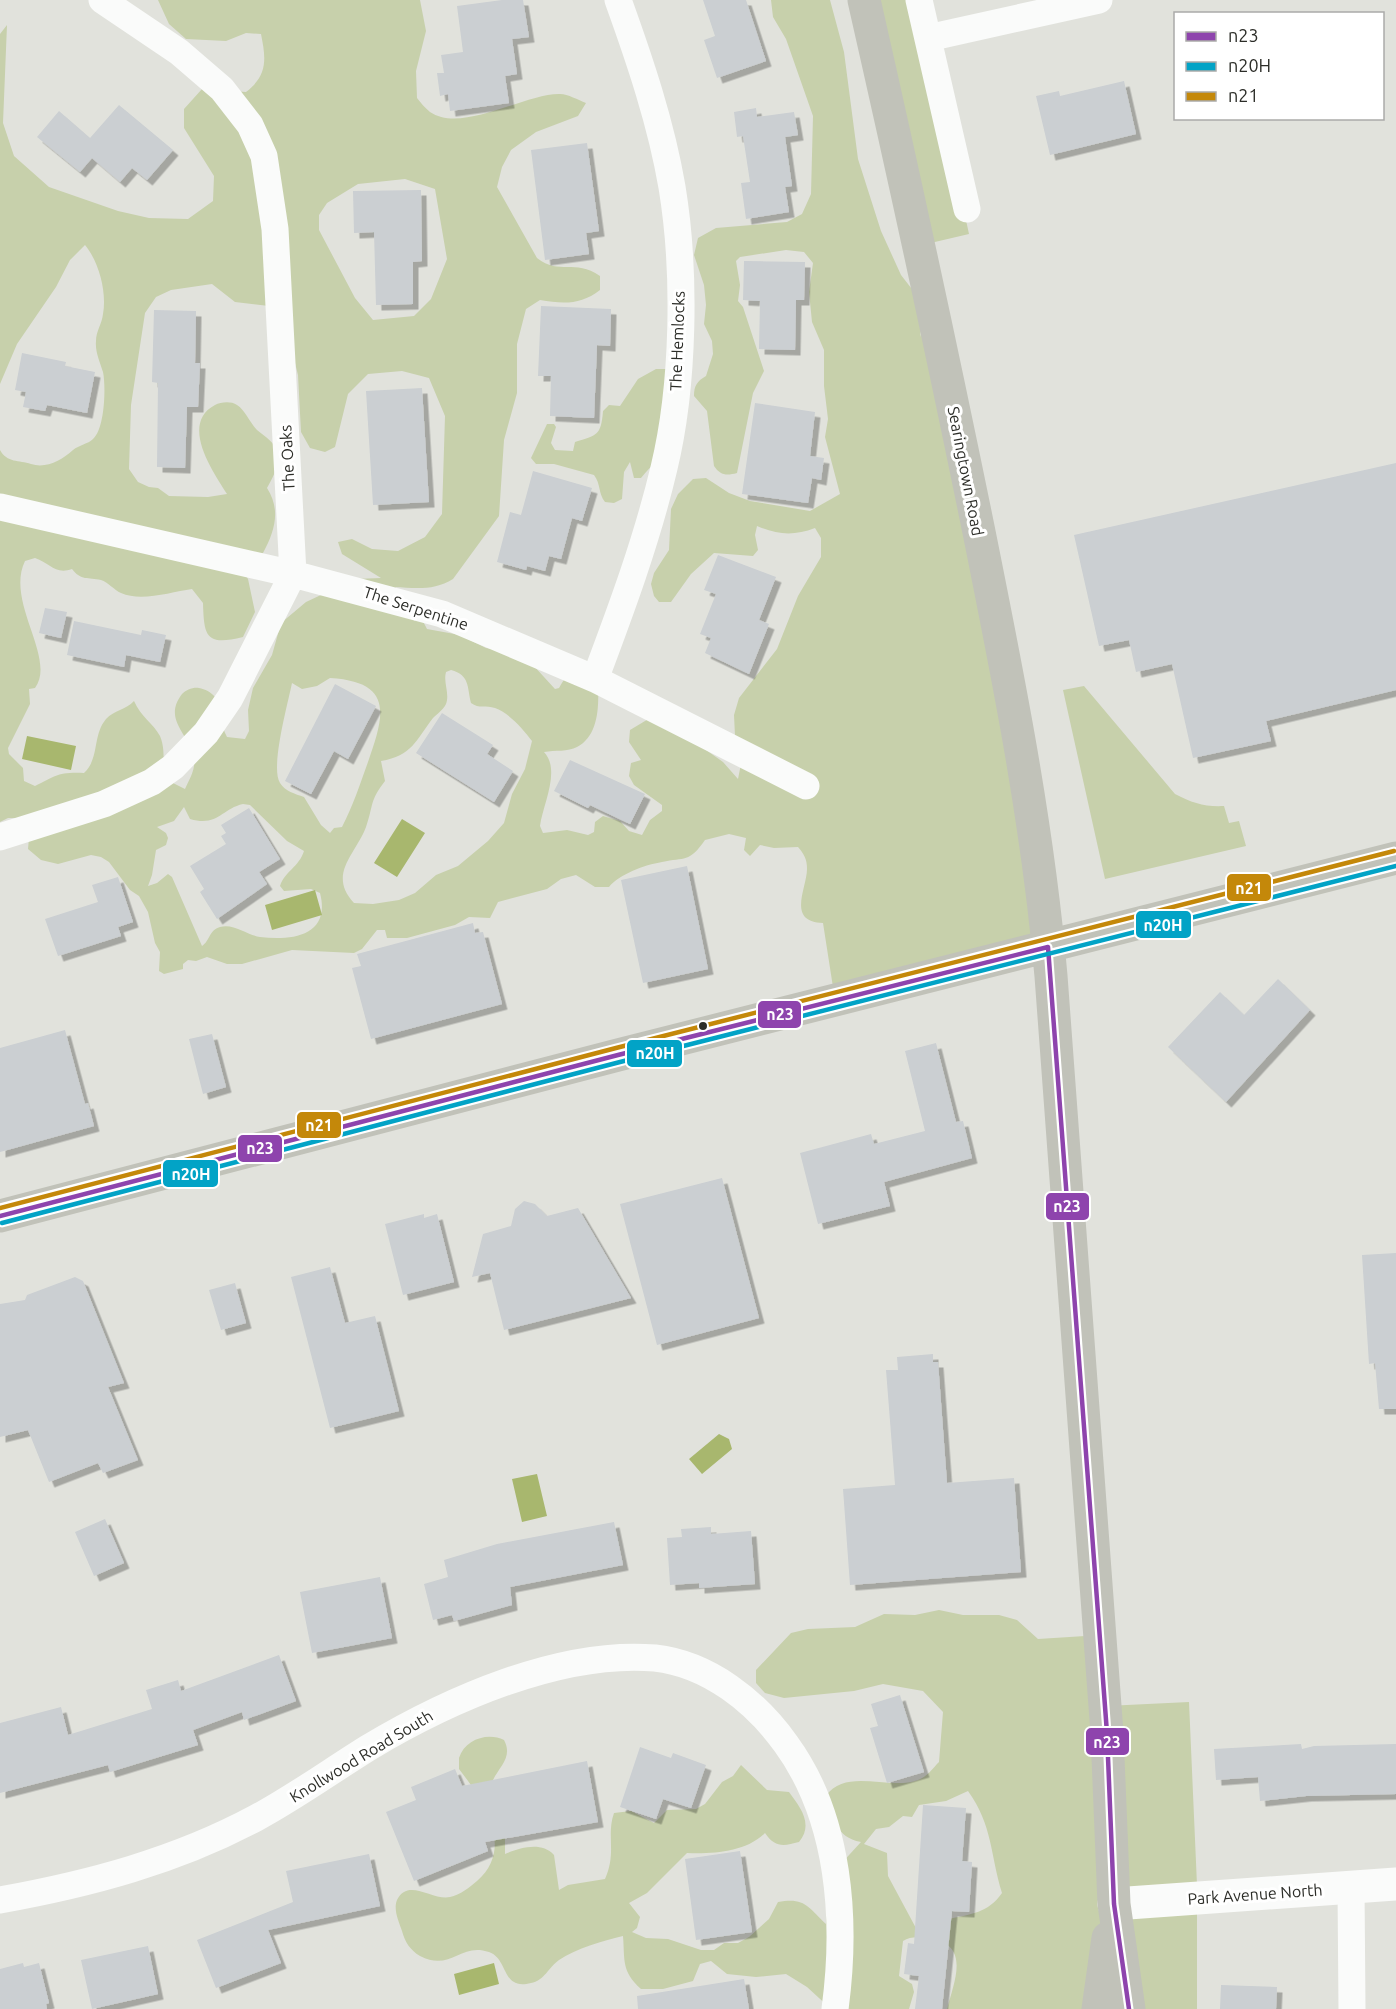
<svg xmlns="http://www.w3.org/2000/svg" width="1396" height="2009" font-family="Ubuntu,sans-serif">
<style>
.green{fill:#c7d0ab;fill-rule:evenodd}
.water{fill:#a8b76e}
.building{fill:#cbcfd2;filter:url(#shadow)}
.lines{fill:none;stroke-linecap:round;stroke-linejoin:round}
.minor{stroke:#fafbfa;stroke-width:27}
.tertiary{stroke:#fafbfa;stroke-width:33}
.primary{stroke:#c1c2b9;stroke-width:33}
.bus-1-casing{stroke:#fff;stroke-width:9}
.bus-2-casing{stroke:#fff;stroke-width:9}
.bus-3-casing{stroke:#fff;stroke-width:9}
.bus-1{stroke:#8e44ad;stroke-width:4.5}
.bus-2{stroke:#02a3c6;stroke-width:4.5}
.bus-3{stroke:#c4880a;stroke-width:4.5}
.bus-dot{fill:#2c2d28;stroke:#fff;stroke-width:2}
.labels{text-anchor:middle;stroke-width:6;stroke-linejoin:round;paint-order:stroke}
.street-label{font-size:16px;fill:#2c2d28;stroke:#fff}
.line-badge{stroke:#fff;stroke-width:2}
.badge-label{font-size:16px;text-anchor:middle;font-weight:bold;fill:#fff}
</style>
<defs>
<filter id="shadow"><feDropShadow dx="5.5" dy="5.5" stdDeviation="0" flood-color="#0004"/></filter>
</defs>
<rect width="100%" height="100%" fill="#e1e2dc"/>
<path class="green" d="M158 0H420L426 31 416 71 417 98C421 103 425 108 430 112 462 134 526 93 560 94 568 94 578 100 586 103L578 116 536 132 511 150 502 167 497 187 537 258C560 276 574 258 600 276V290C581 305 563 304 540 300L526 309 517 344V393L504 440 499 516 453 579C434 591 415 588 395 587L411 598 427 629 460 635 486 648 513 653 533 665 555 689 559 688C567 674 578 661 596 661 598 687 605 733 577 747 568 752 555 750 544 752 561 770 543 804 540 826L543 833 567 830 588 835 594 832 595 822 603 816 620 821 629 831 642 835 650 820 662 811V805L634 785 629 776 631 763 641 760 629 742 630 730 650 718 699 745 723 762 738 779 741 764 735 736 734 715 739 698 777 649 798 596 821 557V538L815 528C794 536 778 535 757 526L755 535 758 550 753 556 714 553 691 574 671 602H659L654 596 651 584 654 573 669 550 671 509 678 494 693 479 706 478 729 493 750 501 810 511 840 494 825 437 828 419 824 386V350L812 322 809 292 813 263 804 252 786 250 740 257 736 261 740 285 738 301 743 307 764 371 753 393 737 473C726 476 720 475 714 466L707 411 694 396C694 386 697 381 706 376L713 354 712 341 704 324 706 305 704 285 694 255 698 238 716 228 787 222 802 214 811 194 813 116 786 39 773 17 771 0H830L844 52 858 159 881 231 901 275 915 293 923 317 920 337 932 303 1049 947 835 1000 823 923C786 922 807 888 807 869 807 859 804 854 798 847L774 848 760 845 750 856 744 850 746 838 729 834 705 840C689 863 685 857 662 862 644 865 620 874 609 887H595L576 875 561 879 547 889 498 902 490 918 469 917 455 925 407 938H387L385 930H377L362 949 354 953 292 950 242 964H227L207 957 196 961 188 960 183 964V969L164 974 159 971 160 952 155 943 148 912 139 896 130 890 109 862 101 857 91 855 58 864 41 860 28 849 29 838 17 818H8L0 822V450C7 463 19 460 31 464 46 469 62 460 73 450 79 445 88 444 93 439 105 429 106 386 103 372 100 362 95 352 96 341 96 331 102 324 103 314 107 292 99 262 85 245L70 260 56 287 17 344 0 384V34L7 25 3 123 14 156 49 187 118 211 149 218 188 219 213 201 214 176 184 128V109L202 89 246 92C268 75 266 59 261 34L246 33 226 41 186 39 169 24ZM405 179 435 189 447 259 431 299 414 316 373 320 355 298 319 230V215L327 203 358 184ZM212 284 235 302 269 306 279 299 298 375 301 432 310 448 325 452 335 447 348 394 368 374 402 371 429 378 445 416 442 514 425 537 398 551 372 549 352 539 338 542 342 554 381 578 355 579 306 602 281 623 272 655 253 688 248 710 249 731 245 739 227 737C220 725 222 708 215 697 211 692 205 689 199 688 193 687 186 690 182 694 162 720 190 734 194 758 196 769 189 780 185 789L165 779C162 764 166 750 160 736 153 723 141 717 134 701 126 710 114 710 106 719 92 736 100 758 84 773 56 772 57 776 35 786L24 781 23 768 9 754 8 748 30 704 29 689 35 688C57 658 5 602 25 561L35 558C50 563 55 575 72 569 81 581 88 577 101 580 108 582 114 590 121 593 141 602 171 592 192 589L203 603C204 637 206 646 243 637L255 612 248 579 237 561 263 553C275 531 281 510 267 488 273 477 279 467 277 454 276 442 265 437 257 430 250 423 245 410 237 405 231 401 221 402 215 405 179 424 214 473 227 494L208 497 169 496 158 488 149 487 138 482 129 469 131 405 145 313 156 297 171 290ZM451 670C470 675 467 687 471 703 479 709 486 705 495 708 508 712 524 730 532 741L525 769 512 794 504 823 488 841 458 866 436 875 415 893 399 900 373 904 354 903C327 874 356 854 366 827 374 804 369 802 385 781L381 761C412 756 416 740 433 718 437 714 443 710 446 704 450 693 443 683 446 672ZM330 678C395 682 384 716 368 762 360 784 353 806 342 827L334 828 330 833 321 825 304 797C295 794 285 791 280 783 270 768 288 703 292 683L302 689 317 686ZM243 804 250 805 287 841 304 851C299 867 285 871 280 886L284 891 311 889 320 893C331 935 293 941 260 937 247 935 234 923 220 927 209 930 210 941 202 946L172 877 168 874 157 883 148 886 152 875 156 850 166 845 168 838 166 833 157 827 174 821 184 807 190 819C218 827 221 809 243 804Z
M867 0H918L969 234 922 245Z
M656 369H668C706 431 680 431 641 478H634L630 462 624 472 622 499 614 503 605 502C598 493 601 484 594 475L554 464H536L531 458 547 424H554L556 427 551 443 555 450 573 451 575 442C597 435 601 436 603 411L609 405 620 406 638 379Z
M1084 686 1175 794C1192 803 1205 807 1224 806L1229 823 1239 821 1246 846 1105 879 1063 690Z
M939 1610 963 1615H999L1017 1620 1038 1639 1101 1635 1106 1706 1189 1702 1197 1885V2009H947C954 1982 971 1945 931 1939 921 1937 911 1936 903 1941L899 1976 912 1984 914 1992 909 2009H831L807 1987 786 1974 756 1977 727 1974 711 1961 700 1964 693 1981 663 1989H641C621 1971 625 1960 623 1936 602 1941 577 1948 559 1960 549 1967 544 1981 531 1983 501 1991 509 1959 489 1952 460 1942 451 1972 420 1956 410 1950 405 1942 402 1931 399 1922 393 1910 397 1900 408 1877 433 1901 450 1897 460 1895 470 1887 477 1881 515 1848 484 1801 459 1769V1758C465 1739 488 1732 504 1740 513 1757 500 1766 493 1780L505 1839V1854C520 1848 541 1841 554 1855L559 1890 568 1885 605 1879C617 1852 606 1836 614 1813L631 1811 654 1823 667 1810 696 1809 705 1804 722 1782 733 1776 741 1765 767 1790 789 1792C800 1807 814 1824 799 1842 784 1846 775 1848 765 1833 746 1852 713 1854 687 1853L647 1893 629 1903 640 1917 637 1928 632 1932 646 1938 668 1939 701 1950H714L724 1943H738L749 1937 769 1919 778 1902C805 1897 808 1907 826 1924L827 1879 861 1842C835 1837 835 1819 826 1796 846 1767 889 1791 918 1780 927 1777 933 1768 939 1762L943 1712 923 1691 883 1684 854 1691 784 1698 765 1693 756 1683V1670L791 1633 808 1629 855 1627 884 1614 915 1615ZM968 1791C993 1826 990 1854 1002 1893 988 1913 971 1914 949 1919 938 1922 927 1927 917 1930L888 1876 887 1853 864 1844 876 1829 889 1827 903 1816 912 1817 919 1805 946 1801Z"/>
<path class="water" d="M27 736 76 746 71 770 22 759Z
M402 819 425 833 397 877 374 863Z
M315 890 322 915 272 930 265 905Z
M719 1434 729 1439 732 1449 702 1474 689 1459Z
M537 1474 547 1516 522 1522 512 1479Z
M494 1963 499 1984 459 1995 454 1974Z"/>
<path class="building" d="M502 0H523L529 37 512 39 517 74 505 76 509 103 450 111 448 94 440 96 437 73H444L441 55 463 52 457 6Z
M703 0H746L766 61 717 78 704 40 715 36Z
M1124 81 1136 134 1050 155 1036 96 1059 91 1060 96Z
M119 105 173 150 147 180 132 168 120 182 92 158 80 172 37 137 59 111 90 138Z
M756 108 757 117 794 112 798 135 785 137 792 186 785 187 789 212 746 219 741 183 750 182 743 136 737 137 734 112Z
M587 143 599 231 586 233 589 254 545 260 531 150Z
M421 190 422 261 413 262V304L376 305 374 232 354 233 353 191Z
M744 261 805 262 804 300H796L795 350 759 349 760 301 743 300Z
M541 306 611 309 610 346 597 345 594 418 550 416 551 376H538Z
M154 310 196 311 195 363H200L198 407H187L185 468 157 467 158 383 152 382Z
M22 353 66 362 65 366 95 372 87 413 47 405 45 411 23 407 26 392 15 390Z
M422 388 429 502 373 505 366 391Z
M755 403 815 412 810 456 824 458 821 480 812 478 808 503 742 494Z
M1396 463V690L1266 721 1271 741 1193 758 1172 664 1136 672 1129 640 1099 646 1074 535Z
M533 471 592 488 582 521 572 518 561 559 549 556 545 571 527 566 526 570 497 562 510 512 521 515Z
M718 555 776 577 759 620 769 624 749 674 705 653 711 638 700 634 716 594 704 590Z
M45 608 67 612 61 638 39 633Z
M74 621 141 635 142 630 166 635 160 662 126 655 124 667 67 655Z
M335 684 376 706 348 759 334 751 311 794 285 781Z
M442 713 493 745 487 754 513 771 494 802 416 753Z
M570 760 645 794 630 824 590 805 588 808 554 791Z
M249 808 280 859 259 872 267 884 217 919 200 892 204 889 190 866 226 844 221 836 226 833 221 825Z
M687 866 708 969 643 983 621 880Z
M118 877 133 922 118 927 121 936 58 956 45 919 98 902 92 885Z
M473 923 475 933 483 932 502 1004 371 1039 352 968 361 966 357 954Z
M1278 979 1310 1010 1226 1102 1168 1047 1220 992 1244 1015Z
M65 1030 85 1104 88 1103 94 1126 0 1152V1048Z
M212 1034 226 1087 203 1094 189 1039Z
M936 1043 956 1122 963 1121 972 1158 884 1182 890 1206 818 1224 800 1153 871 1134 874 1144 925 1131 905 1051Z
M722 1178 759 1318 657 1345 620 1204Z
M524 1201 535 1204 547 1216 578 1208 631 1298 504 1330 490 1273 472 1277 483 1234 511 1226 515 1209Z
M424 1214V1218L437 1214 454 1282 403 1295 385 1224Z
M1396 1253V1409H1379L1375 1363 1369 1364 1362 1255Z
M330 1267 345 1323 375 1316 399 1411 330 1428 291 1277Z
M75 1277 83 1281 124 1383 108 1387 138 1460 103 1473 98 1463 49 1482 28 1430 0 1437V1304L25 1300 27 1295Z
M235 1283 246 1323 221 1330 209 1290Z
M933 1354V1362H938L947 1483 1014 1478 1021 1572 850 1585 843 1489 895 1485 886 1370H898L897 1357Z
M105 1519 124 1563 94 1576 75 1532Z
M614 1522 623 1565 510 1587 512 1605 454 1621 452 1615 433 1620 424 1584 448 1577 444 1560 497 1544Z
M711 1527V1534L751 1531 755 1584 699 1588V1583L670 1585 667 1538 682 1537 681 1529Z
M380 1577 392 1638 312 1653 300 1592Z
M279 1655 296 1701 244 1720 242 1712 193 1730 198 1745 110 1772 108 1765 0 1793V1723L61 1707 68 1735 152 1709 146 1690 178 1680 181 1691Z
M900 1695 924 1772 887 1783 870 1728 878 1726 871 1704Z
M1301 1744 1302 1749 1314 1746 1396 1744V1794L1306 1796 1260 1801 1258 1777 1216 1780 1214 1749Z
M640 1747 671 1758 673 1753 706 1765 691 1808 663 1799 656 1819 620 1807Z
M587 1761 598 1822 485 1842 488 1851 414 1881 386 1812 416 1800 411 1787 455 1769 462 1786Z
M923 1805 966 1808 962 1861 972 1862 969 1912 952 1911 942 2009H915L919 1976 904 1974 908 1943 914 1944Z
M740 1851 752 1932 696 1940 685 1859Z
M369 1854 380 1906 268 1930 281 1963 216 1988 197 1940 293 1902 286 1871Z
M148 1946 158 1994 92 2009 81 1960Z
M23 1963 24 1967 39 1963 49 2003 46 2004 47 2009H0V1969Z
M744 1979 749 2009H638L637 1996Z
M1221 1985 1277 1987 1276 2009H1220Z"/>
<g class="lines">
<path class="minor" d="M919 0 967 209
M928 38 1099 0
M0 507 293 574 442 614 595 679 806 786
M595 679C621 610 647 540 664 468 684 385 686 272 672 187 661 123 640 61 618 0
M0 837 104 804 152 782 173 767 206 733 230 698 293 574 275 229 264 156 250 125 222 89 179 52 102 0
M1351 1887 1352 2009
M0 1900C89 1884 176 1861 256 1818 295 1797 331 1771 368 1748 448 1700 560 1650 655 1658 709 1664 756 1702 786 1744 840 1818 847 1920 835 2009"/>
<path class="tertiary" d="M1114 1904 1396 1884"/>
<path class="primary" d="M864 0C904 176 942 351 978 527 1008 676 1038 825 1051 976L1107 1733 1114 1904 1129 2009
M0 1216 618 1055 1396 858
M1098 2009 1108 1938"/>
<defs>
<path id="bus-1" d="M0 1216 618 1055 1048 947 1107 1733 1114 1904 1129 2009"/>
<path id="bus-2" d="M2 1223 620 1062 1396 866"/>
<path id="bus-3" d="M0 1208 616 1048 1394 851"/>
</defs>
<use href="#bus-1" class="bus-1-casing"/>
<use href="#bus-2" class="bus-2-casing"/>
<use href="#bus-3" class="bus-3-casing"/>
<use href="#bus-1" class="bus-1"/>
<use href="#bus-2" class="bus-2"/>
<use href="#bus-3" class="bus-3"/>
</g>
<circle class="bus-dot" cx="703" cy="1026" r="5"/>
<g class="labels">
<g class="street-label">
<text transform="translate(677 341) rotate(-88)" y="6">The Hemlocks</text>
<text transform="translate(287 458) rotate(-93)" y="6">The Oaks</text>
<text transform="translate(966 471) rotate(79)" y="6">Searingtown Road</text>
<text transform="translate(416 608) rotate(18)" y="6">The Serpentine</text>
<text transform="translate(361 1756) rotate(-31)" y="6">Knollwood Road South</text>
<text transform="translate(1255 1894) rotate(-4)" y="6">Park Avenue North</text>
</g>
</g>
<g class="line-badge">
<rect x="1226" y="873" width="46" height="29" rx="6" fill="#c4880a"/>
<rect x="1135" y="910" width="57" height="29" rx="6" fill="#02a3c6"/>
<rect x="757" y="1000" width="45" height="29" rx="6" fill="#8e44ad"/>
<rect x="626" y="1039" width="57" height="29" rx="6" fill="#02a3c6"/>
<rect x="296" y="1111" width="46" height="28" rx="6" fill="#c4880a"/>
<rect x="237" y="1134" width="46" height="29" rx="6" fill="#8e44ad"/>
<rect x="162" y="1159" width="57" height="29" rx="6" fill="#02a3c6"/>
<rect x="1045" y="1192" width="45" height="29" rx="6" fill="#8e44ad"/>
<rect x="1085" y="1727" width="45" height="29" rx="6" fill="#8e44ad"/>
</g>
<g class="badge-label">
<text x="1249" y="894">n21</text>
<text x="1163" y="931">n20H</text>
<text x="780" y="1020">n23</text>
<text x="655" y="1059">n20H</text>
<text x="319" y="1131">n21</text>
<text x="260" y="1154">n23</text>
<text x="191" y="1180">n20H</text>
<text x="1067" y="1212">n23</text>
<text x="1107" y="1748">n23</text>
</g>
<rect x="1174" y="12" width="210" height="108" fill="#ffffff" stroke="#ababa9" stroke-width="1.5"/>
<rect x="1186" y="32" width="30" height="9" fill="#8e44ad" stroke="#ababa9" stroke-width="1.5"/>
<text x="1228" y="42" font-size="18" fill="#2c2d28">n23</text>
<rect x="1186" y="62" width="30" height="9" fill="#02a3c6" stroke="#ababa9" stroke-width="1.5"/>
<text x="1228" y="72" font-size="18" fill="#2c2d28">n20H</text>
<rect x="1186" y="92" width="30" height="9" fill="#c4880a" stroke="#ababa9" stroke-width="1.5"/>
<text x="1228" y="102" font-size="18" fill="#2c2d28">n21</text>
</svg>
